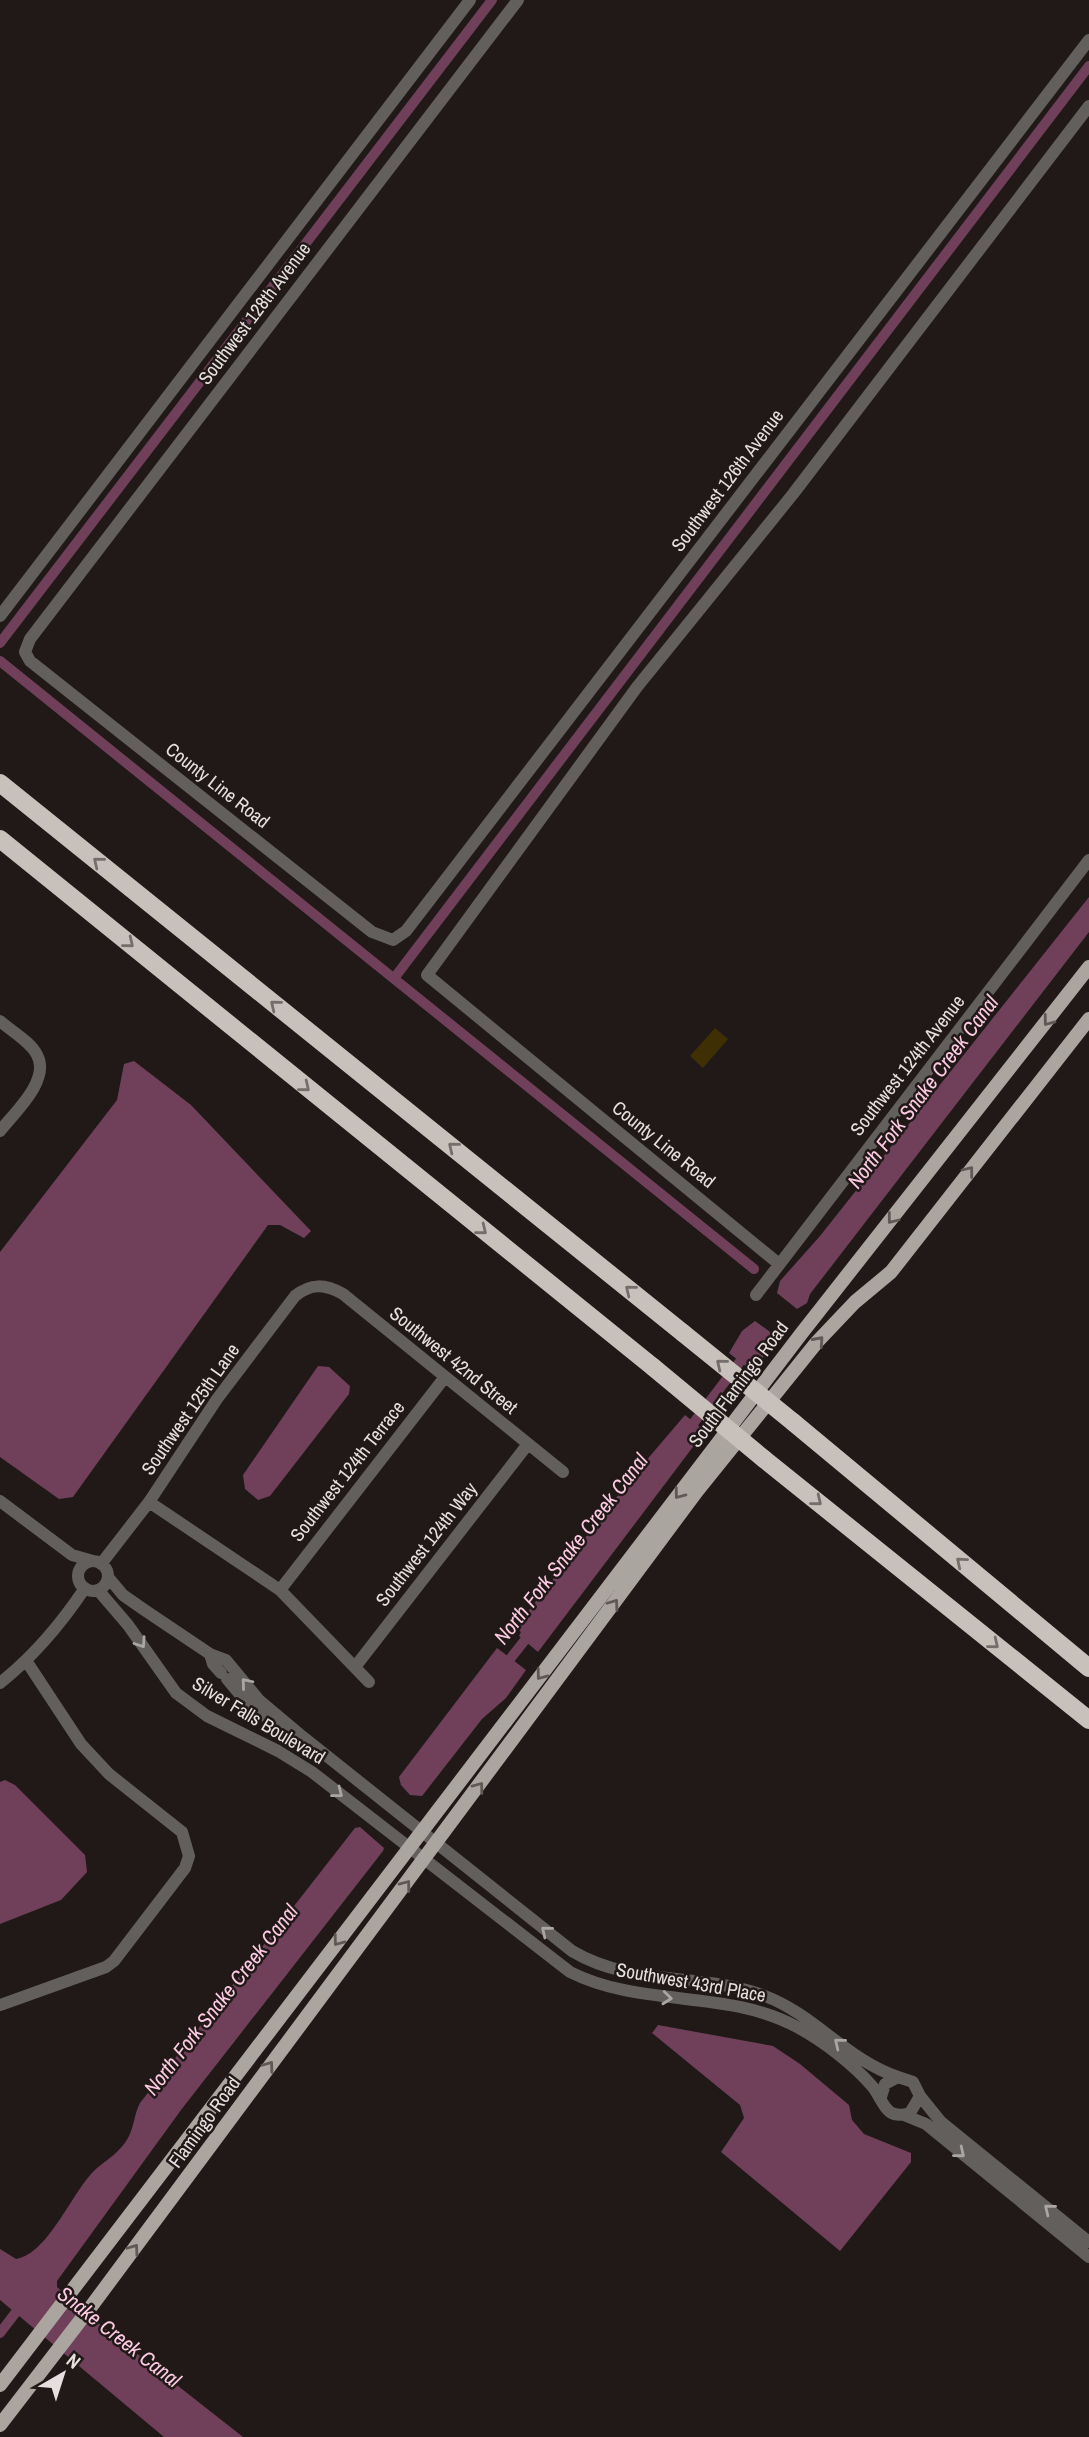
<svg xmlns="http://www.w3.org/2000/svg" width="1089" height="2437" font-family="'Archivo Narrow',sans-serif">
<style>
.green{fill:#3f2f04}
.water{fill:#70405a}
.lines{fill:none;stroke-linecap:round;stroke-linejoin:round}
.canal{stroke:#70405a;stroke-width:10}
.minor{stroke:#625f5d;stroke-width:12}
.major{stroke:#aba5a0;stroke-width:14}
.highway{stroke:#c8c1bb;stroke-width:18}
.highway-bridge{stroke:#c8c1bb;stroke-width:18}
.oneway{stroke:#746d69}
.oneway2{stroke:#5f5855}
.oneway3{stroke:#aaa6a4}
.labels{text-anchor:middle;stroke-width:5;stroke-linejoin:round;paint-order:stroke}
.street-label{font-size:19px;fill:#e5e0df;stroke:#201917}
.water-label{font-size:21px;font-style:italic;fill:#fccae3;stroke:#201917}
</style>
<rect width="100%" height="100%" fill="#201917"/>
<path class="green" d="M715 1028 728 1039 703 1068 690 1056Z"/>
<path class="water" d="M1089 897V932L810 1294 807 1303 797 1309 777 1293 780 1281 820 1236Z
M134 1061 191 1105 311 1231 304 1238 280 1225H268L73 1497 59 1499 0 1457V1252L117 1100 124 1064Z
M755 1321 777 1337 753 1372 729 1353 742 1331Z
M318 1366 329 1367 350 1386 349 1394 270 1496 258 1500 245 1489 243 1475Z
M685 1415 705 1431 538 1652 519 1636 521 1632 516 1627 633 1476Z
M497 1648 526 1670 506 1698 482 1719 422 1796 410 1795 401 1785 399 1777Z
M5 1780 15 1785 85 1855 87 1872 61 1900 0 1924V1782Z
M360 1827 384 1848 383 1851 181 2110 57 2281V2287L98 2323 243 2437H164L0 2300V2249L16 2259C50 2253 72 2190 97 2168 108 2159 120 2152 128 2138 134 2128 134 2114 140 2103L355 1828Z
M658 2025 773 2046 800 2064 849 2105 852 2120 864 2134 911 2153V2162L840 2251 721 2152 744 2118 740 2105 652 2033Z"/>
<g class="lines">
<path class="canal" d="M0 643 492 0
M0 661 754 1269
M395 977 1089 66
M686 1433 748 1351
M503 1668 532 1631
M0 2333 23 2303"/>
<path class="minor" d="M518 0 30 639 25 652 30 661 372 932 393 940 406 931 1089 40
M0 616 470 0
M0 1021C11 1031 31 1042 37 1055 51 1080 14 1113 0 1131
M779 1264 427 975 637 687 793 494 1089 106
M756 1295 1089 860
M0 1501 72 1555 93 1561
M149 1502 280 1590 369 1682
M78 1576a15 15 0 1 1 30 0a15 15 0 1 1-30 0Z
M101 1564 149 1502 217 1399 295 1296C311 1283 325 1284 343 1294L563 1472
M108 1577 123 1595 143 1609 210 1654 226 1660 259 1700 303 1737 572 1951C632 1987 702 1972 765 1996 815 2015 847 2060 898 2077
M98 1590 128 1625 176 1693 207 1716 278 1751 312 1772 570 1972C641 2008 727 1989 797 2027 823 2041 853 2064 872 2086 879 2094 882 2106 890 2112 896 2116 904 2115 910 2113L920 2096 913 2082 898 2077 885 2084 881 2097
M280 1590 445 1377
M210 1654 213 1664 221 1673
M355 1667 528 1444
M227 1679 252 1709 281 1725
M0 1683C34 1656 61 1624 85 1588
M0 2005 106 1967 114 1961 185 1868 189 1856 182 1832 109 1774 81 1744 27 1662
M920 2096 941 2122 1089 2242
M904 2115 926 2124 1089 2257"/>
<path class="major" d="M0 2385 801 1334 1089 967
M0 2425 93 2304 697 1491 817 1342 855 1302 891 1272 1089 1019"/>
<path class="highway" d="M0 783 683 1333
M0 839 653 1367
M793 1422 1089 1668
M764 1459 1089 1720"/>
<path class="highway-bridge" d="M683 1333 793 1422
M653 1367 764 1459"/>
</g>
<defs><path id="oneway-chevron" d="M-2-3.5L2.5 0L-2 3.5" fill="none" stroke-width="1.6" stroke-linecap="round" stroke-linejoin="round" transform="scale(1.75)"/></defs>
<g class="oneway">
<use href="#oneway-chevron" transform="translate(98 862) rotate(-141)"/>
<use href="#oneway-chevron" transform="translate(129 943) rotate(39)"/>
<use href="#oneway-chevron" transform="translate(275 1005) rotate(-141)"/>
<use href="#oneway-chevron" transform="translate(305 1087) rotate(39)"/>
<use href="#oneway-chevron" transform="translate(453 1147) rotate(-141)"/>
<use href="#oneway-chevron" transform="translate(482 1230) rotate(39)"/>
<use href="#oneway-chevron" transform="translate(630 1290) rotate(-141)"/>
<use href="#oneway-chevron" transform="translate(721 1364) rotate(-141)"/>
<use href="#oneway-chevron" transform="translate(817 1501) rotate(39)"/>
<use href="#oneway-chevron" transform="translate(961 1562) rotate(-140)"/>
<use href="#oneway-chevron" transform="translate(994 1644) rotate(39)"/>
</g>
<g class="oneway2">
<use href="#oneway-chevron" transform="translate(1048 1021) rotate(127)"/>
<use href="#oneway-chevron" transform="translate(969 1171) rotate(-52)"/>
<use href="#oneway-chevron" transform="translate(892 1219) rotate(128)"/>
<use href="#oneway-chevron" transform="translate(819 1341) rotate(-48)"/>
<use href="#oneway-chevron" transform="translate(679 1494) rotate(127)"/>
<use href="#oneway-chevron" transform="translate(614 1604) rotate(-54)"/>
<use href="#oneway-chevron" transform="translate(541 1675) rotate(127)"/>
<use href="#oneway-chevron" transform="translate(479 1787) rotate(-53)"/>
<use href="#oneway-chevron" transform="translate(406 1885) rotate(-53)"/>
<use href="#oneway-chevron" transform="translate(338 1941) rotate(127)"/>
<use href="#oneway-chevron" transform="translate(269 2066) rotate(-54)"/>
<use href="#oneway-chevron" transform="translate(134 2249) rotate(-54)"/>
</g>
<g class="oneway3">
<use href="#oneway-chevron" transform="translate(141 1643) rotate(56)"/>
<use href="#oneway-chevron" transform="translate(246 1683) rotate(-130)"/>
<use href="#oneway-chevron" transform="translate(338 1793) rotate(38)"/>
<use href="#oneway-chevron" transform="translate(546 1931) rotate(-141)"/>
<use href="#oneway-chevron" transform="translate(667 1998) rotate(6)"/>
<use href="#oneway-chevron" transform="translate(839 2043) rotate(-141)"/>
<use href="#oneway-chevron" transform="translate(960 2153) rotate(39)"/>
<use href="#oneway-chevron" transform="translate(1049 2209) rotate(-141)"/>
</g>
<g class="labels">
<g class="street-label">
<text transform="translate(254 313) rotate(-53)" y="7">Southwest 128th Avenue</text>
<text transform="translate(727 480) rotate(-53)" y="7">Southwest 126th Avenue</text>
<text transform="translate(218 785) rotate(38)" y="7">County Line Road</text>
<text transform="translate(907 1065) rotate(-52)" y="7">Southwest 124th Avenue</text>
<text transform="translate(664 1144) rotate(39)" y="7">County Line Road</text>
<text transform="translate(454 1360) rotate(39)" y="7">Southwest 42nd Street</text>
<text transform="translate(738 1384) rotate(-53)" y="7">South Flamingo Road</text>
<text transform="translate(190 1409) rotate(-55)" y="7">Southwest 125th Lane</text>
<text transform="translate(347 1471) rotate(-52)" y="7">Southwest 124th Terrace</text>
<text transform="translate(426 1544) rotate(-52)" y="7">Southwest 124th Way</text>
<text transform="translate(259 1720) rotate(31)" y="7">Silver Falls Boulevard</text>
<text transform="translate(691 1982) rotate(10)" y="7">Southwest 43rd Place</text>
<text transform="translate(204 2122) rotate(-54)" y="7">Flamingo Road</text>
</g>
<g class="water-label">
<text transform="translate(923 1092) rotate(-53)" y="7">North Fork Snake Creek Canal</text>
<text transform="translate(571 1549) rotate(-52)" y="7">North Fork Snake Creek Canal</text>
<text transform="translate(221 2000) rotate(-52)" y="7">North Fork Snake Creek Canal</text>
<text transform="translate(119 2337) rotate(38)" y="7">Snake Creek Canal</text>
</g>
</g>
<g transform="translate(63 2374) rotate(39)" stroke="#201917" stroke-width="5" paint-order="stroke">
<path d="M0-5L12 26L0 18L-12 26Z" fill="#e5e0df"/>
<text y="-10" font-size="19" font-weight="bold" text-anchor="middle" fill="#e5e0df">N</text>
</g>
</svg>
